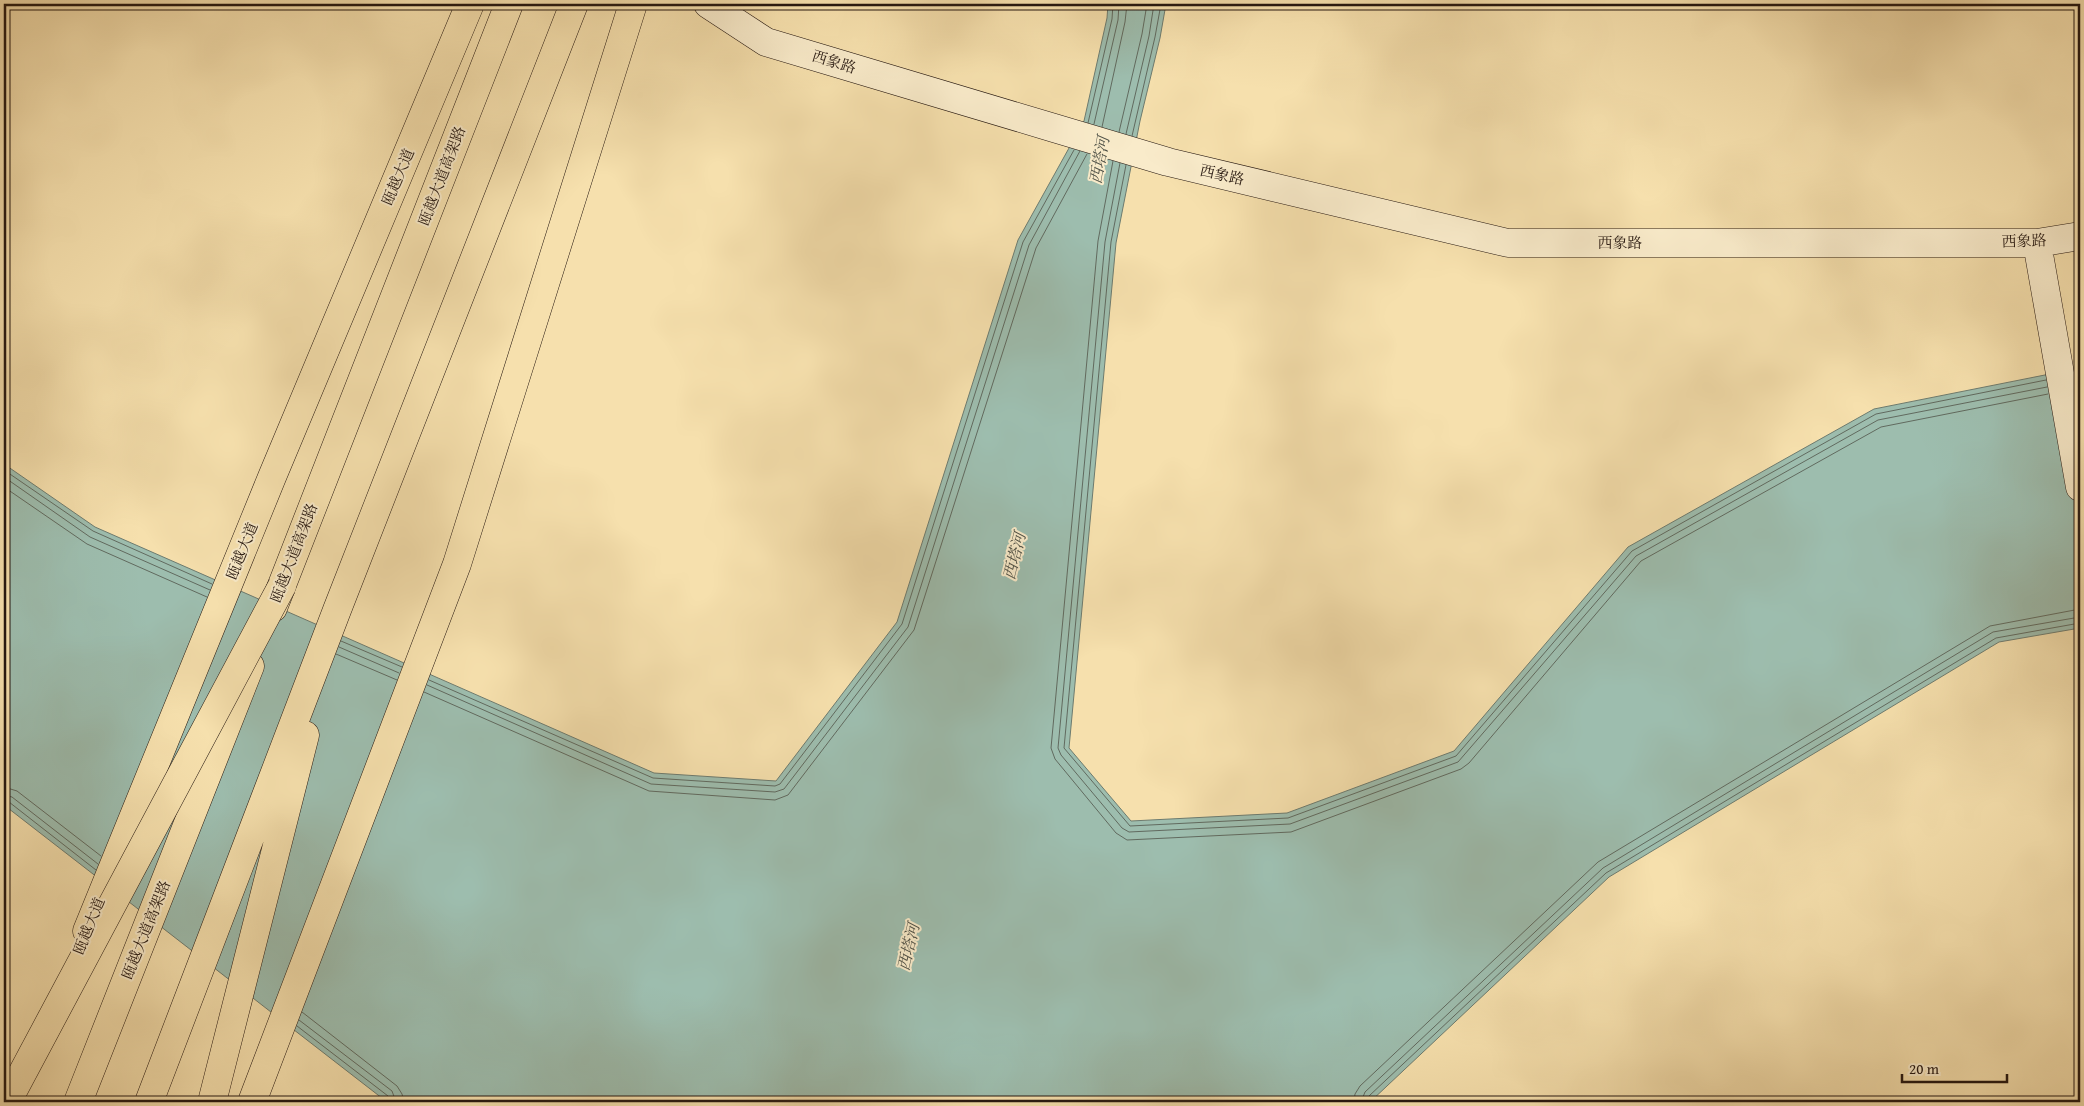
<svg xmlns="http://www.w3.org/2000/svg" width="2084" height="1106" font-family="'Gentium Book Plus','Noto Serif SC',serif">
<style>
.water{fill:#9dbdae;stroke:#6d7b6f}
.lines{fill:none;stroke-linecap:round;stroke-linejoin:round}
.shore{stroke:#616a5f;stroke-width:1}
.secondary-casing{stroke:#251710;stroke-width:29}
.highway-casing{stroke:#251710;stroke-width:29}
.secondary{stroke:#f9ebca;stroke-width:28}
.highway{stroke:#f6e0ad;stroke-width:28}
.highway-bridge-casing{stroke:#251710;stroke-width:29;stroke-linecap:butt}
.highway-bridge{stroke:#f6e0ad;stroke-width:28}
.labels{text-anchor:middle;stroke-width:4;stroke-linejoin:round;paint-order:stroke}
.street-label{font-size:15px;fill:#251710;stroke:#f9ebca}
.water-label{font-size:16px;font-style:italic;fill:#4f5147;stroke:#f9ebca}
</style>
<rect width="100%" height="100%" fill="#f6e0ad"/>
<filter id="stains"><feTurbulence type="fractalNoise" baseFrequency=".004" numOctaves="4"/><feColorMatrix values="0 0 0 0 .2 0 0 0 0 .09 0 0 0 0 .02 0 0 0 .5 -.17"/></filter>
<radialGradient id="worn" r=".72"><stop offset=".6" stop-color="#630" stop-opacity="0"/><stop offset="1" stop-color="#630" stop-opacity=".3"/></radialGradient>
<path class="water" d="M1108 4H1166L1160 38 1140 121 1116 243 1069 748 1131 821 1287 813 1454 751 1628 547 1874 409 2080 368V628L1999 642 1609 877 1370 1102H387L4 805V464L95 527 654 773 776 781 897 622 1018 240 1084 121 1107 18Z"/>
<g class="lines">
<path class="shore" d="M1088 123 1112 19 1113 4
M1094 124 1118 20 1119 4
M1102 127 1125 22 1127 4
M1119 132 1142 34 1147 4
M1126 134 1149 36 1154 4
M1132 136 1155 37 1161 4
M1113 161 1098 241 1051 748 1055 759 1116 833 1127 840 1291 832 1461 769 1469 763 1641 561 1881 427 2048 394
M1120 163 1105 242 1058 748 1061 755 1122 828 1129 832 1290 824 1458 762 1636 556 1878 420 2047 387
M1126 165 1111 242 1064 748 1130 826 1288 818 1456 756 1632 551 1876 414 2046 380
M4 470 93 531 212 584
M4 477 90 537 210 590
M4 487 87 544 207 597
M341 641 402 667
M339 647 399 673
M336 654 397 680
M429 680 653 778 775 786 780 784 902 624 1023 242 1074 150
M427 685 651 784 775 792 784 789 908 627 1029 245 1080 151
M424 692 649 791 775 800 788 795 914 630 1036 248 1087 154
M4 787 17 791 101 856
M4 795 12 797 98 864
M4 801 9 802 96 870
M302 1012 397 1086 402 1094 404 1102
M299 1020 392 1091 396 1102
M297 1026 388 1096 390 1102
M1354 1102 1355 1094 1360 1086 1598 862 1990 626 2080 609
M1361 1102 1365 1092 1603 868 1993 632 2080 617
M1367 1102 1369 1096 1606 873 1996 638 2080 623"/>
<defs>
<path id="secondary" d="M708 4 766 42 1054 128 1168 162 1508 243H2037L2080 236
M2037 243 2080 487"/>
<path id="highway" d="M273 608 509 4
M87 931 272 477 470 4
M78 1102 250 666
M149 1102 337 610 574 4
M212 1102 305 735
M252 1102 457 564 633 4"/>
</defs>
<use href="#secondary" class="secondary-casing"/>
<use href="#highway" class="highway-casing"/>
<use href="#secondary" class="secondary"/>
<use href="#highway" class="highway"/>
<defs>
<path id="highway-bridge" d="M7 1102 282 586"/>
</defs>
<use href="#highway-bridge" class="highway-bridge-casing"/>
<use href="#highway-bridge" class="highway-bridge"/>
</g>
<g class="labels">
<g class="street-label">
<text transform="translate(834 62) rotate(17)" y="5">西象路</text>
<text transform="translate(1222 175) rotate(13)" y="5">西象路</text>
<text transform="translate(442 176) rotate(-69)" y="5">瓯越大道高架路</text>
<text transform="translate(398 177) rotate(-67)" y="5">瓯越大道</text>
<text transform="translate(2024 241) rotate(-2)" y="5">西象路</text>
<text x="1620" y="248">西象路</text>
<text transform="translate(242 551) rotate(-68)" y="5">瓯越大道</text>
<text transform="translate(294 553) rotate(-69)" y="5">瓯越大道高架路</text>
<text transform="translate(89 926) rotate(-68)" y="5">瓯越大道</text>
<text transform="translate(146 930) rotate(-68)" y="5">瓯越大道高架路</text>
</g>
<g class="water-label">
<text transform="translate(1099 160) rotate(-80)" y="6">西塔河</text>
<text transform="translate(1014 556) rotate(-76)" y="6">西塔河</text>
<text transform="translate(908 947) rotate(-77)" y="6">西塔河</text>
</g>
</g>
<rect width="2084" height="1106" fill="none" stroke="#f6e0ad" stroke-width="20"/>
<rect x="5" y="5" width="2074" height="1096" fill="none" stroke="#251710" stroke-width="2.5"/>
<rect x="10" y="10" width="2064" height="1086" fill="none" stroke="#251710"/>
<path d="M1902 1074v8h105v-8" fill="none" stroke="#251710" stroke-width="2.5"/>
<text x="1909" y="1074" font-size="15" fill="#251710" stroke="#f9ebca" stroke-width="4" paint-order="stroke">20 m</text>
<rect width="100%" height="100%" filter="url(#stains)"/>
<rect width="100%" height="100%" fill="url(#worn)"/>
</svg>
